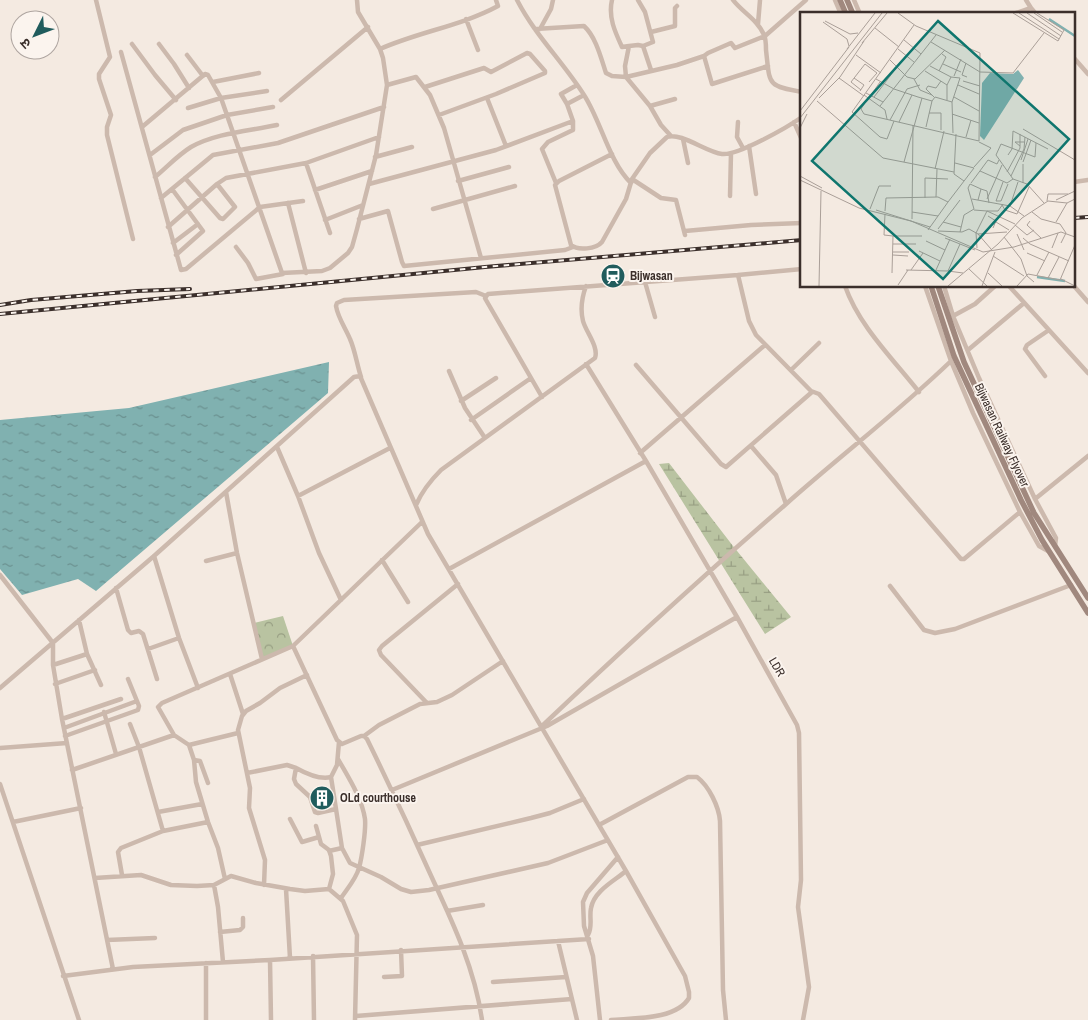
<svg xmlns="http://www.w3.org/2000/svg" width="1088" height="1020" font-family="'Archivo Narrow','Noto Sans Devanagari',sans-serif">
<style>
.forest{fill:url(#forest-crowns)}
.wetland{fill:url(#wetland-marsh)}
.water{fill:url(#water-ripples)}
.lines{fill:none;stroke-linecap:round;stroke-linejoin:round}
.street{stroke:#ccb9ad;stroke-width:4.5}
.secondary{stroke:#a0887e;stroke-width:5.5}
.rail-casing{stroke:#3b2f2b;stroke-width:4}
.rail{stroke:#fbf4ee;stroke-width:2;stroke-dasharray:5.5;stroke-linecap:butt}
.labels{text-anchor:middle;stroke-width:4;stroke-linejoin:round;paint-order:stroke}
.poi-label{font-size:12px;font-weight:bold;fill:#3b2f2b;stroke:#fbf4ee;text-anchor:start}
.street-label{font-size:12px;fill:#3b2f2b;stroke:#fbf4ee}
.inset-river{fill:none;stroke:#80b1b0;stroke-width:2.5}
.inset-road{fill:none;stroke:#aa9f98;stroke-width:1}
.view{fill:#0f766e;fill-opacity:0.15;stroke:#0f766e;stroke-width:2.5}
.inset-edge{fill:none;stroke:#3b2f2b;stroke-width:2.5}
</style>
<defs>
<pattern id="forest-crowns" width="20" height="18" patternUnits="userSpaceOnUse" patternTransform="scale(1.25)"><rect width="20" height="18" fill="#b9c3a1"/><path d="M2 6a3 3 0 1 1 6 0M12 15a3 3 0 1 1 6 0" fill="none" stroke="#989f83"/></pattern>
<pattern id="wetland-marsh" width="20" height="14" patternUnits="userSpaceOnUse" patternTransform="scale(1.25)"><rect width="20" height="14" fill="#b9c3a1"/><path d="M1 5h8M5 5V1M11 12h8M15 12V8" fill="none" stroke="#989f83"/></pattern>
<pattern id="water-ripples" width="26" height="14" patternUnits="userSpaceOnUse" patternTransform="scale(1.25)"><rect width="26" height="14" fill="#80b1b0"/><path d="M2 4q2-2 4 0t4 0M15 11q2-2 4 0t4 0" fill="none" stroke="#6a908f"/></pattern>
</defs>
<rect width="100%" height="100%" fill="#f4eae1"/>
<path class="forest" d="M283 616 293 646 262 659 254 623Z"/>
<path class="wetland" d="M669 463 733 546 791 617 765 634 659 464Z"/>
<path class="water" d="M329 362 328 393 96 591 78 579 22 595 0 569V420L129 408Z"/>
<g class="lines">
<path class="street" d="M96 0 110 57 99 74V79L111 115 107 127V135L133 239
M517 0C535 35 563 62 584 95 601 121 609 162 631 183
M612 0C608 17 615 32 622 47L629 46 625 66 626 77 650 106 661 125 671 136
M638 0 645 12 653 42 643 46
M733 0C742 12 758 20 764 35 766 39 766 45 766 50 770 84 766 86 802 92
M835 0 841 14
M854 0 860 14
M1031 8 1036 14
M1013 14 1031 8 1026 0
M466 19 478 50
M758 24 760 0
M535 29 584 26C596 37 601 58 606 73L612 76 626 77 677 65 704 56 708 53 731 43 735 48 765 36 806 0
M540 29 551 9 553 0
M651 32 675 26V8L677 6
M132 44 155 75 176 100
M159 44 174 64 189 88
M629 46 638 45 643 46 651 70
M380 49C418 32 461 26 498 6L496 0
M121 52 181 270 186 269 260 207 303 201
M187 55 203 76
M704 56 712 84 768 66
M1074 58 1088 74
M213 82 259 73
M387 85 416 77 430 95 444 128 481 258
M425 87 484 68 491 72 527 53 530 54 545 71V73L496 94 439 115
M487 98 506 146
M281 100 368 27
M567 104 561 94 577 85
M650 106 675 99
M188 108 221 98 267 91
M738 122 737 137 743 148
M794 122 802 140
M142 127 205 74 208 75 221 98 282 273 322 271 330 268 348 253 352 247 357 229 376 155 387 85 383 58 380 49 358 12 357 0
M683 139 688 163
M749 146 756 194
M612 154 559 181 555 185 571 245C578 251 596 249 602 242L626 199 632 179 650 153 667 137C681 132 706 152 722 154 737 156 788 127 802 117
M150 155 183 130 227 115 273 107
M375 157 412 147
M306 163 330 233
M155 177C167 167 178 155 191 147 216 133 249 131 277 125
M185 178 220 218 223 219 235 207 217 184
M632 179 661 198 676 200 685 235
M458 181 509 167
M1074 182 1088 180
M556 183 542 149 548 142 573 130V121L567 104 584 95
M369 184 496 150 573 121
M172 189 203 231 176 255
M315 190 372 171
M730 196 731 153
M161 198 213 155 278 143 384 107
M288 203 306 273
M433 209 515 186
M359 219 388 211 402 262 404 266 565 250 573 247
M325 220 363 205
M168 227 217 184 226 178 306 163 379 137
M685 231 751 225 802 223
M173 243 198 224
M236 247 248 263 256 279 283 274
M802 269 738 275 749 321 756 335 811 391 819 394 961 559H964L1020 512
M645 282 655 317
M845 286C859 326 893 359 919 392
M925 286 951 361 973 413 1020 512 1039 546 1048 551
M944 286 953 316 979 378 1035 499 1056 538 1055 546
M1009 286 1088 373
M1074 286 1088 302
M953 316 975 304 995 286
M968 350 1024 303
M586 364 646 461 737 617 797 725 799 733 801 880 798 907 809 987 803 1020
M636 365 721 464 726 467 812 392
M791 370 819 343
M449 371 465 408 485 438
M1045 376 1025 349 1027 345 1049 330
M361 377C357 365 355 350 350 339 345 327 338 318 336 306L337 303 344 300 476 292 486 296
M542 397 486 300 485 298 488 294 738 275
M461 401 496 378
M471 420 531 378
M751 446 776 475 786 504
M277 447 298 496 319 553 341 600
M640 453 765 345
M226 492 237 553 262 659
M298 496 390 448
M1035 499 1088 456
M416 505C422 491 430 481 441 470L595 358C599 347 586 332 583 321 580 309 582 297 586 286
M154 556 179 638 198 688
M382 560 408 602
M206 561 237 553
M449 569 646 461
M0 575 53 643V665L62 719 113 969
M890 586 924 630 935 633 955 629 1071 585
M116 588 128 630 131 633 139 631 143 634 157 679
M79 620 87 654 101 685
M293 646 337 740 342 744 361 736H364L367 739C390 786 412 833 433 880 454 925 475 970 482 1020
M148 649 179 638
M53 665 87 654
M230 674 243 714
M55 684 95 670
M0 688 154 556 354 377 360 376 428 534 626 871 685 976 689 992V998C676 1020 634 1018 611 1020
M426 702 381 655 379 650 382 646 458 584
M104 712 116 754
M62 719 121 699
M130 724 139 747 163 831
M541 727C621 651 702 577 785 505 840 456 898 412 951 361
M64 728 137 701
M238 733 189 745 174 735 158 707 162 703 293 646 422 522
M65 736 138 710 139 706 128 679
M364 736 379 725 420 704 437 702 452 695 503 661
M189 745 194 760 196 782 208 822 218 848 225 879
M0 748 67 743
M338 759C348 777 362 798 365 819 366 830 362 857 359 868 356 879 347 889 341 898
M194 760 200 761 208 783
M296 768C305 773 320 780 331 777
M72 770 174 735
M247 773 287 765 296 768 294 779 296 784 310 797 315 812 318 813 336 809 331 777 337 765 339 742
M0 784 79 1020
M392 790 547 726 737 617
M158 812 202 804
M290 819 302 842 319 837
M13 822 81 808
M599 825 688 777H697C709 786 719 807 720 821L723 990 726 1020
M316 826 321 844 329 850 331 856 333 874 329 889
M417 845 531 818 550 813 584 799
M342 848 350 863 381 877 401 889 411 892 429 890 548 863 608 840
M329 851 342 848 336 809
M122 875 118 852 121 848 163 831 208 822
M95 878 141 875 171 885 197 886 214 885 231 876 256 883 290 889 305 891 329 889 343 901 357 935 355 1020
M214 885 218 907 223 962
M264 885 265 860 249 808 250 788 238 730 242 716 246 711 260 703 280 688 307 675
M286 889 290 958
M447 911 483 905
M220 932 240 930 243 927V918
M588 935C593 926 589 918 591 908 594 891 614 881 626 871
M107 940 155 938
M558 941 577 1020
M313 956 314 1020
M270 960 271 1020
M206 963V1020
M63 976 133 967 270 960 589 939
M384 977 402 976 401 950
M493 982 566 977
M356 1016 572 999
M600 1020 593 956 584 926 583 902 587 893 618 857"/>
<path class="secondary" d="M840 0 846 14
M847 0 853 14
M931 286 954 356 1021 500 1042 540 1088 613
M938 286 964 362 1034 513 1088 598"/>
<defs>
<path id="rail" d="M1074 218 1088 217
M0 305 31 300 137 291 190 289
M0 314 485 267 802 240"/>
</defs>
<use href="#rail" class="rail-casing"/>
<use href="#rail" class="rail"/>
</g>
<defs>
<symbol id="station-disc" viewBox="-11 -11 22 22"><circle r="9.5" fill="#205c5d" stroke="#fbf4ee"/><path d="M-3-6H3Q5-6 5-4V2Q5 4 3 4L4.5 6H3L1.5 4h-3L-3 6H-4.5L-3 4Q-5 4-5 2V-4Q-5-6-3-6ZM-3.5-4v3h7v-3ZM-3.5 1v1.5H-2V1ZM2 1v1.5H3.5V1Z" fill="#fff"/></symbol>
<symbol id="building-disc" viewBox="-11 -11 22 22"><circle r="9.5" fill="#205c5d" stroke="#fbf4ee"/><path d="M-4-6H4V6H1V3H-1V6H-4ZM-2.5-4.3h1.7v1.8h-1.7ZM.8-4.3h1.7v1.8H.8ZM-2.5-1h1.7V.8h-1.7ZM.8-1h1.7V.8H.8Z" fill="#fff"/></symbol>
</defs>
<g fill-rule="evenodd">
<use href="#station-disc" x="599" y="262" width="28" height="28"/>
<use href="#building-disc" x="308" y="784" width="28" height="28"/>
</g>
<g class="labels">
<g class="poi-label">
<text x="630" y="280">Bijwasan</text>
<text x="340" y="802">OLd courthouse</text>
</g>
<g class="street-label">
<text transform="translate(1002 435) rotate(65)" y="4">Bijwasan Railway Flyover</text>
<text transform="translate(777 667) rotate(60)" y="4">LDR</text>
</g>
</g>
<g transform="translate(800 12)">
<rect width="275" height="275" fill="#f4eae1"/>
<path d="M218 58 224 66 184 128 180 124 182 71 190 61 213 62Z" fill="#80b1b0"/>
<path class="inset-river" d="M249 7 275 24M237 265 265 269"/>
<path class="inset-road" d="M213 1 258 29 264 18 237 1M219 1 259 27M227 1 261 24M234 1 262 20M25 9 50 22 58 21M23 10 47 27 49 34M75 16 99 35M104 28 121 42M131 30 180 60 213 61 244 21M62 31 87 1M47 37 75 1M98 37 114 50M56 43 81 61M90 48 107 65 115 67 145 38M166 51 162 63 167 65M143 52 161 60M130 54 151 65M125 59 147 73V88M139 59 146 45 142 42M154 64 161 47M39 66 64 84M54 66 64 73 60 79M76 67 94 77 118 85 132 89 135 85 152 90M114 67 120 78 132 83M163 69 180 74M147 73 151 65 160 66 152 90 153 121M158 73 179 82M61 78 51 70 65 52 77 61 69 70M66 81 83 90M64 83 85 98 87 107M71 83 80 70M74 85 97 55M134 85 126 77 128 74 136 76 141 69M154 85 179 99M19 86 40 65 64 29M68 86 61 97 64 102 179 129 180 41 116 14 98 1M17 89 83 146 154 160M80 94 136 23M0 99 49 35M129 101H141V118M152 102 179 111M0 106 82 1M90 108 107 77 120 73M94 109 87 127 80 125 52 100 114 13M99 110 112 83M126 115 132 89M0 116 7 102M223 117 275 148M156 122 154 162 164 169M166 125 171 108M236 131 235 145 201 132 196 143 213 167 227 172 244 191M220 134 215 130H224M208 143 212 137 213 119 248 137M221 148 228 127M104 150 122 86M223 150 231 128M174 155 191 136 179 130M135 157 144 119M180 159 207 171 213 167M207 160 220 136V122M0 164 22 176M211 164 224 137 225 125M0 168 59 196 111 209 183 240 214 235 261 220 275 225M203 170 196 189H201L208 172M171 171 188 148 197 152 199 148M223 171V152M181 177 187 179 189 191M136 185 137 157M125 186V166L148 167M172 187 210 194 224 204M187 187 202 153M256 188 275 179M247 189 248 182H268M148 190 174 156 155 151M202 193 205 198 217 202 229 175M210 194 218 170M70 197 79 174H91M76 198 130 215M174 198 187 199 215 212M85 199 86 186 138 185 148 190 128 218M112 200 138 204M232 200 241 207 260 212 266 221 261 231M85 202 84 223 93 224 92 261M188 204 196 209 193 216M112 207 113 113M230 209 227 213 241 226M143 210 161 215M196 210 209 218M256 210 267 191M215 213 227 223 234 218M138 217 160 188M138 219 162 220 169 217 178 222 207 220M160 220 164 203 174 197 168 176 170 172 181 177 178 188M178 222 191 237M217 222 224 238M93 224H122M204 225 221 247 227 264 234 270M145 226 175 238M223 226 230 232 269 249M126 229 145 238M93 232H116M160 232 148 259 163 261M177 236 176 221 187 199H198L203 192M252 236 258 221M119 239 140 249M93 240H109M227 241 245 249M93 243 108 244M193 244 224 264M169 257 187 274M106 258 148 259M111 258 123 241M136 258 150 227M188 261 202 274M237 263 249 240M248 266 259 245M261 267 275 274M98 273 108 258M19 274 21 179M148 274 198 232 222 206 248 189 267 191 275 187M182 274 195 240M217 274 228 262 260 268 275 233"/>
<path class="view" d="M138 9 269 127 143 267 12 149Z"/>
<rect width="275" height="275" class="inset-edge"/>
</g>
<g transform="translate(35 35) rotate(228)"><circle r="24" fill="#fbf4ee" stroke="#aea5a0"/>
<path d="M0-4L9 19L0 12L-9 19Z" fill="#205c5d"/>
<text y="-8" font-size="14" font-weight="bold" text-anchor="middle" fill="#3b2f2b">उ</text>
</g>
</svg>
